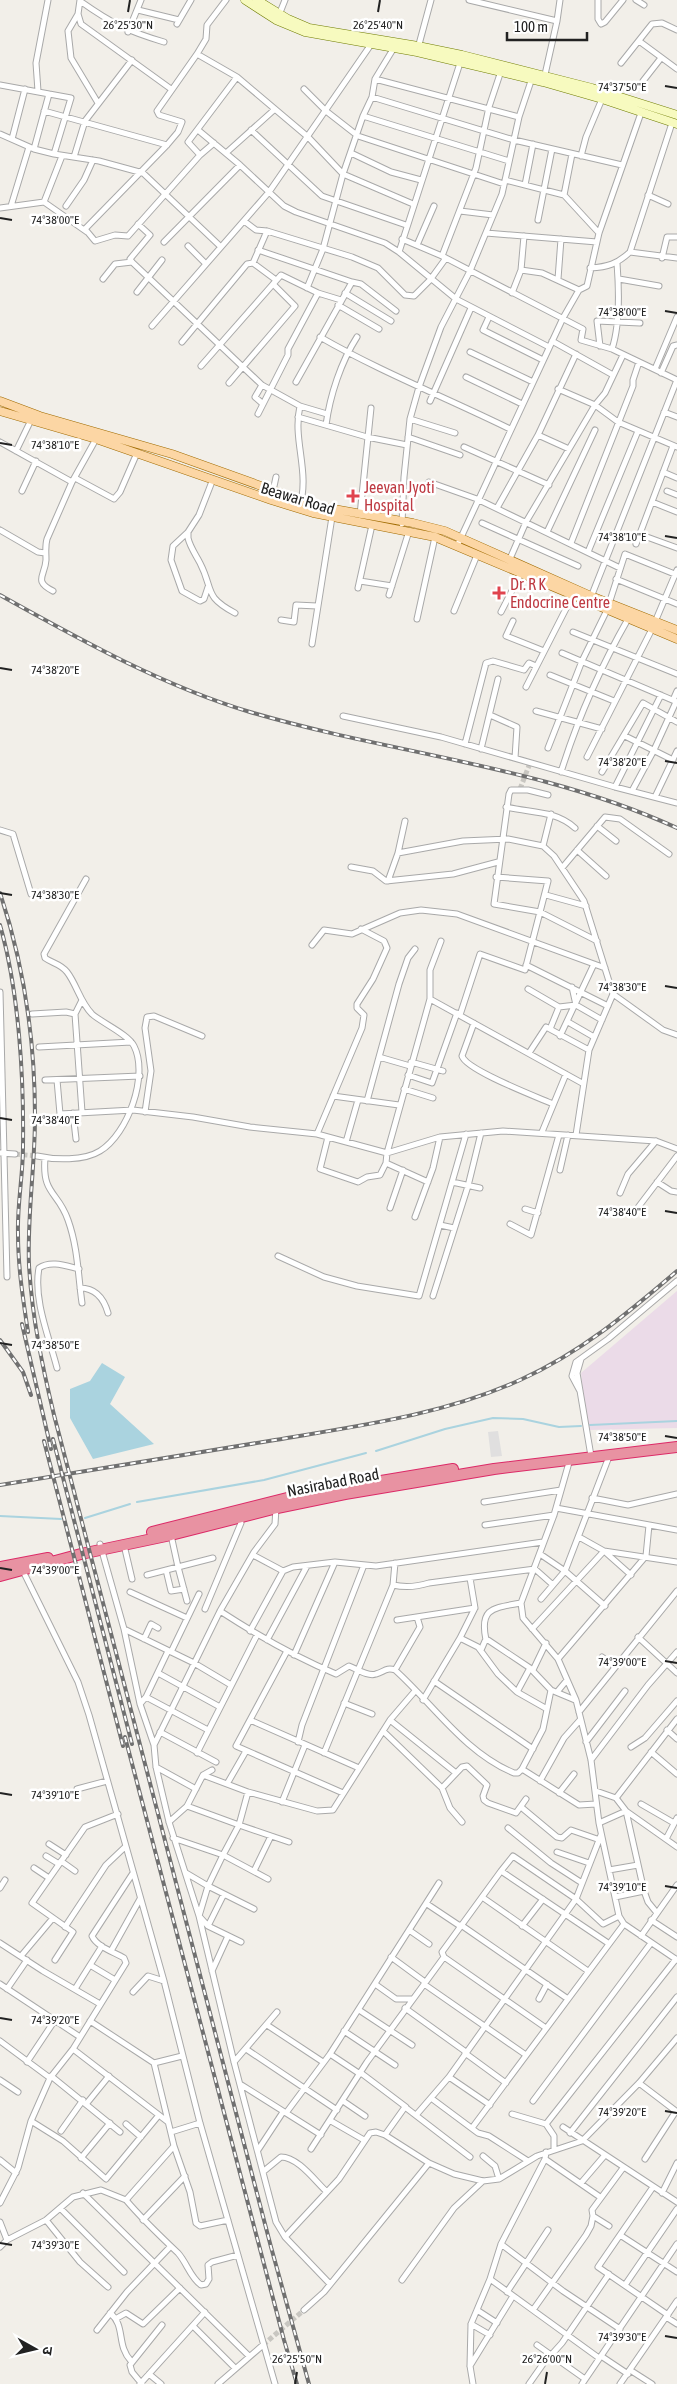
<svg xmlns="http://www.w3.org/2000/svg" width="677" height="2384" font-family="'Asap Condensed','Noto Sans Devanagari',sans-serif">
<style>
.residential{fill:#e0dfdf}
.industrial{fill:#ebdbe8}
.water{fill:#aad3df}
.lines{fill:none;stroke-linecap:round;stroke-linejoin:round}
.stream{stroke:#aad3df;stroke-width:2}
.street-tunnel{stroke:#c8c6c1;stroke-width:5;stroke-dasharray:5 2.5;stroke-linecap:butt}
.street-casing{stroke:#a9a9a9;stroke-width:7}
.secondary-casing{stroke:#707d05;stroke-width:9}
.primary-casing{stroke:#a06b00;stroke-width:9}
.highway-casing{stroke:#dc2a67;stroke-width:12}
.street{stroke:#fff;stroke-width:5}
.secondary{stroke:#f7fabf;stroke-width:8}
.primary{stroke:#fcd6a4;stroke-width:8}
.highway{stroke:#e892a2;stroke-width:10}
.rail-casing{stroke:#707070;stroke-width:4}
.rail{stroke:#fff;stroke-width:2;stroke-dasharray:5.5;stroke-linecap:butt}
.ticks{fill:none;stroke:#222;stroke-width:2}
.health-dot{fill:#e0444e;stroke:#fff;stroke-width:2}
.labels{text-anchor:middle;stroke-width:5;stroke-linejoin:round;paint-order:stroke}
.health-label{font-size:16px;fill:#be3a42;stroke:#fff;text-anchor:start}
.street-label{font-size:16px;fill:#222;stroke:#fff}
.ticks-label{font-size:12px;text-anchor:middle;fill:#222;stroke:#fff;stroke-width:5;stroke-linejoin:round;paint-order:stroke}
</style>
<rect width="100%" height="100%" fill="#f2efe9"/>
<path class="residential" d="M498 1431 502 1456 491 1457 488 1432Z"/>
<path class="industrial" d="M677 1291V1428L587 1430 581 1373Z"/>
<path class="water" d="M102 1363 125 1377 110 1404 154 1444 93 1459 70 1418V1389L90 1381Z"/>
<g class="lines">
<path class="stream" d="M590 1425 677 1421
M376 1451 445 1429 493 1418 523 1419 559 1427 581 1426
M137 1502 264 1480 366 1453
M0 1516 61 1519
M85 1518 130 1504"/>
<path class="street-tunnel" d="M520 789 530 763
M15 1154 37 1156
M263 2345 304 2310"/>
<defs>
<path id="street" d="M80 0 78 14 81 24 171 89
M226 0 207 25 206 39 197 54 157 111 159 115 182 122 178 132 167 145 85 229 95 241 115 235 128 236 200 155 188 142 237 77
M469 0 557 21 544 79
M598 0V19L601 24 605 22 623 0
M636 0 644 5
M80 1C111 23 127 31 164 42
M138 10 179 20
M78 14 68 31 71 58 98 103
M279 15 285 0
M557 21 560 0
M177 24 191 0
M128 32 141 0
M639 41 677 69
M418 48 431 0
M197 54 237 77 308 137 343 174 413 204
M621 63 652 24 662 23 677 30
M375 79 519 117
M643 81 661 58
M0 85 71 98 54 154
M304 89 326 111 358 136 504 184
M38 91 36 63 48 0
M372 97 514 140 622 165
M44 111 167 145
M363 116 509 161
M198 130 240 165 284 206 296 212 385 243 399 252 456 299 549 347
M251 130 322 196 406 225
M0 134 34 149 54 154 99 161 143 173 221 247
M12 139 25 89
M34 149 49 94
M226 153 275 109
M351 153 391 172 421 180
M200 155 214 143
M581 156 586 137 602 99
M74 157 85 121 132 60
M505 180 564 195 599 233
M525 185 533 144
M564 195 572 154
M648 195 668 204
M44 202 62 156
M11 206 29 147
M66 206 84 180 93 160
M0 208 44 202 87 232
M460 211 493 215
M538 220 552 149
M244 221 256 230 267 231 352 257 378 268 405 295 414 296 430 280 446 258
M486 233 597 242
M402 239 442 256 583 329 581 340 612 349 677 380
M164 242 240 165
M417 245 434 206
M188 246 206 264
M258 250 352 282
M399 252 461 60
M630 252 677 258
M442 256 476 168 489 107 501 71
M662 258 667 237H677
M132 262 130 259 150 235 138 224
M253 263 276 280
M590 268C608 267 617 264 630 252L672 123
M521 270 542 273 579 290 587 286 599 233 641 113
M103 279 115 264 132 262 262 385 300 406 327 414
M558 279 561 239
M619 279 659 286
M307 288 323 249 343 174 363 116 372 97 375 79 395 46
M137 292 162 260
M345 293 391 321
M512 293 521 270 524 236
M338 305 379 329
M489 317 483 330 543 360
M152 326 269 192 372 43
M320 337C381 372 447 398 510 429
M552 341 613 375
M182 342 247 264 253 263 267 231
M600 346 597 321 640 323
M612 349C620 325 619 289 617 263
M470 352 533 382
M201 366 281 275 318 293 341 300
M655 369 677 317
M661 373 673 346 677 345
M466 377 522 404
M296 382 352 282 361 284 396 311
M229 383 295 306 273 284
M262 385 255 397 263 404
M558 389 595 405 618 422 677 447
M430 401 471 308
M664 412 677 417
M258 414 288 355V349L318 293
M298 417 367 437 407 445
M410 419 455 433
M326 425C330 395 341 362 357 337
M538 435 576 354
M408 437 460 455
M0 442 72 482
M464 447 549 485
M16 451 32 418
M663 472 677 478
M75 478 114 499 120 492 137 453
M213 479 199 515 188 532V538C190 547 196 555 200 563 214 590 203 596 235 613
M429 482 477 499 620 568
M22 491 36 461
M273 491 276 477
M667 491 677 495
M652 502 677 512
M497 508 538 435 569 449
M299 509C311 472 292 441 300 406
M360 515 371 408
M482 523 578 566
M402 524 404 477 410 419 419 387 441 327 470 271 502 194 519 117 532 78
M0 530 38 552 45 553
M188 532 173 546 171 560 182 591 200 601 204 599 208 587
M547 532 595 430
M647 537 677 548
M571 543 633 386V380L639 362
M636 544 673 446
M457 546 563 318 579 290
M588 552 638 431
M509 561 526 522 595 405 605 393 623 355
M616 579 677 604
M360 581 392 586
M358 588 372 525
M53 591C33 581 45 576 46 560 46 552 45 546 47 539L72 482 96 439
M389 595 409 531
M591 597 677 380
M454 611 477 555
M501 612 521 573
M417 619 435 537
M281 620 294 622 296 605 317 606
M513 621 506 636 544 651
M573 632 677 674
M312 644 332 517
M562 653 677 702
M550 675 614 701
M526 687 573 595
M673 700 677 691
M536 711 602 729
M490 715 517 727 515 758
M343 716 441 737 615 787 677 803
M625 736 673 760
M465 744 486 663 493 661 524 670 529 663 536 666
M548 748 582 661 607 610 625 554 677 575
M481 749 498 679
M587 757 652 629 677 570
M561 772C578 718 600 668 628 619
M602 772 643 703 677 722
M615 787 661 695
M632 791 654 750 676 702
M548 795 528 790H511L509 794 494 904 540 912 597 941
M655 797 677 751
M506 807C531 813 555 810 575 828
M597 826 616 841
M0 830 13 834 31 894
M543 846 551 814
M577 850 606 876
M398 853 463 841 508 839 543 846 554 856 584 901 613 994 663 1030 677 1035
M351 867 373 871 386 881 453 874 498 862
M562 868 605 817 620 819 669 854
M388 881 398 853 405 821
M546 895 586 906
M312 945 324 930 352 934 400 913 421 910 457 914 605 968
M526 965 608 1006
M528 989 559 1007 550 1029
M0 992 7 1277
M430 999 582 1083
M576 1005 602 1020
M559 1007 576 1005 572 987
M32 1014 66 1012 75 1014 82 1112
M75 1014 82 1000
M460 1015 480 954 525 970 548 881 496 877
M568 1022 594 1037
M474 1023 462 1056C466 1070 537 1097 553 1104
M560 1036 594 964
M39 1047 131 1042
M529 1053 546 1027 589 1050
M379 1057 410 1066
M411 1062 443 1071
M408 1075 432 1083 457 1013
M45 1080 140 1076
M57 1080 60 1114 133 1110 193 1117 250 1127 317 1134 387 1153 440 1137 503 1131 656 1141 677 1149
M404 1089 433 1098
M333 1096 399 1105
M367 1101 399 984 408 958 415 949
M145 1112 151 1071 145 1028 147 1017 154 1016 202 1036
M73 1113 76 1139
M542 1132 566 1074
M317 1134 362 1028 364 1015 357 1008V1004L373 979 387 948 384 941 361 929
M576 1135 589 1050 613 994
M328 1137 320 1169 358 1182 367 1177 380 1175 386 1163
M346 1142 358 1100
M0 1153 15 1154
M37 1156C55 1160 84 1161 100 1151 128 1134 149 1075 134 1046 128 1034 102 1023 92 1014 80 1002 77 985 67 972 61 964 52 963 45 958L44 954 86 879
M45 1158C42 1195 58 1191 68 1220 78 1248 78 1275 82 1303
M560 1170 568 1135
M428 1182 386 1163 387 1153 430 999V970L441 941
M452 1182 480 1188
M657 1182 671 1191 677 1192
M620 1193 628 1174 656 1141
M390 1208 403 1170
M525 1209 538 1213
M633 1214 677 1156
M415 1217 433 1168 440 1137
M510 1224 531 1235 559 1135
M440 1225 454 1228
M278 1256 324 1277 357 1286 419 1296 466 1134
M80 1288C96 1288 104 1299 108 1313
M433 1296 468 1186 481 1133
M581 1359 577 1373 591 1456
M57 1368C49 1337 33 1299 39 1268 51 1260 66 1266 79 1269
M580 1391 572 1376 576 1362 608 1339 677 1281
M570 1459 554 1515 521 1603 523 1618 558 1659 576 1700 591 1760 599 1823 619 1916 624 1924 677 1960
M592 1498 628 1505 677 1494
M484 1502 561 1490
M276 1508 275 1524 254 1552 220 1611 154 1745 156 1767 169 1822 199 1916 234 2062 276 2222 285 2237
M556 1508 677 1530
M485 1525 554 1515
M171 1535 178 1567 213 1558
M579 1537 604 1551 631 1575
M100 1544 124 1629
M124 1545 132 1579
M540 1554 565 1571 605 1606
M253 1555 283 1571
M22 1569 78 1682 89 1715 164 1981 200 2123 275 2384
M166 1570 171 1591 184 1589
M147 1575 178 1567 187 1601
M393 1585C406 1588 416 1587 429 1583L535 1569 553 1585
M130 1592 187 1618
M541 1599 565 1571 610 1454
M205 1609 241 1523 240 1518
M220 1611C257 1635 295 1657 336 1674L349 1666C357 1669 368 1677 376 1674 384 1672 386 1667 395 1670 433 1704 465 1753 514 1773H518L522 1769 543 1729 551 1690
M397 1620 475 1608
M532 1629 604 1551 677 1562
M250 1631 283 1571 293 1567 335 1562
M638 1637 677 1673
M460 1638 478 1647 498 1674 517 1692 547 1709
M144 1639 151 1624 158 1628
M267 1640 307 1566
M486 1640C479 1607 494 1608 521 1603
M481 1650 485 1641 488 1640 530 1668 551 1690 575 1700
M287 1651 236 1746 343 1793
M171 1652 199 1594
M294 1655 335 1562 376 1566 543 1542
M602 1657 614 1666
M558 1659 646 1556 649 1525
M395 1670 420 1627 417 1617
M533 1670 546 1643
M158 1673 220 1707
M434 1681 533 1749
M517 1692 530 1668
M557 1692 567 1680
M146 1697 208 1730
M423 1700 460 1638 475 1608 470 1578
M344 1703 372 1714
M140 1704 124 1629 194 1663 231 1685
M579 1712 677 1591
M250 1720 359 1768
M390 1720 456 1773
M667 1730 677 1739
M383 1731 442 1788 450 1808 462 1822
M160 1732 216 1762
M298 1742 302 1725 364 1565
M586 1742 625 1691
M154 1745 140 1704 146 1697 168 1651
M631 1747 645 1738 677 1701
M651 1752 677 1774
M197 1753 257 1635
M324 1753 393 1585 395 1563
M591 1760 648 1685 677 1652
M156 1767 196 1789
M522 1769 579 1805 596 1804
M203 1775 248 1792
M540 1781 564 1738 580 1720
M227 1784 246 1751
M442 1788 462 1767 467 1766 487 1785 483 1796 484 1800 488 1803 516 1813 526 1799
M77 1789 107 1781
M596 1791 616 1798
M559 1793 574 1774
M282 1802 305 1745
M641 1804 674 1823
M187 1806 239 1825 248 1792 317 1811 333 1810 390 1720 415 1691
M521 1807 557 1837 562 1838 571 1830 600 1840
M169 1822 187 1806 203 1775 212 1770
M599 1823 626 1811 616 1798 677 1719
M508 1828 551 1863 582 1883
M173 1838 223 1855 239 1825 289 1842
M666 1839 677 1818
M49 1844 66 1855
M557 1852 589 1863
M46 1856 59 1864
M61 1861 75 1871
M34 1868 49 1878
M609 1870 638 1865
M254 1871 271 1836
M501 1871 513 1856 576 1899 603 1924 619 1916
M186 1873 208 1886 199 1916 208 1926 241 1942
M0 1888 5 1880
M482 1897 588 1971
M615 1897 644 1891
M427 1904 460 1926
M254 1909 208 1886 223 1855 268 1879
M657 1913 648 1902 644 1891 626 1811 677 1847
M651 1920 677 1937
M461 1925 568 1999
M208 1926 224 1894
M522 1926 543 1899
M65 1927 106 1865 125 1847
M409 1930 429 1944
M641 1936 677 1885
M0 1943 43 1971 100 2004
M111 1951 140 1899
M21 1956 53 1918
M391 1957 425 1982
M444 1957 546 2028
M55 1960 73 1932 32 1903 85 1827 118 1814
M90 1965 102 1946
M212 1971 228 1936
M0 1984 80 2037
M375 1984 396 1999H412
M424 1984 526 2055
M7 1989 27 1960
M75 1989 90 1965 115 1980
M133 1992 148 1976 164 1981
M539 1999 547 1984
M405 2008 466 2052
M359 2010 412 2045
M90 2021 154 2063 182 2056
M267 2025 323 2062
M344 2031 395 2065
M0 2041 50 2078
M73 2049 168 2122
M246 2049 337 2110
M465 2053 506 2083
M330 2054 360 2074
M27 2062 55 2020
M234 2062 277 2012
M154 2063 174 2146 190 2192 196 2223 200 2226 228 2220
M361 2073 406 2107
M51 2076 120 2132
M449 2077 576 1899 601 1835
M0 2080 18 2092
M639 2083 677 2112
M240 2084 321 2135
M431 2098 478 2133 489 2136 528 2161
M343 2101 365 2116
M533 2101 651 1943
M87 2103 109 2076
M286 2113 330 2054 439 1883
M417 2114 449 2077 490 2105
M512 2114 546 2124 676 1959
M31 2121 63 2141 106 2179 159 2115
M331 2121 364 2140
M126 2124 141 2137
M546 2124 554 2136V2150
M563 2127 677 2202
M472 2128 624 1924
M61 2131 83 2100
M171 2132 200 2123
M570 2133 677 1997
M385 2135 405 2107 470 2157
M311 2149 367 2062 444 1957 442 1952 501 1871 608 1943
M258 2150 283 2112
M483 2156 495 2166 499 2179
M81 2158 110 2123
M545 2159 600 2197
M645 2159 676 2111
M0 2160 16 2173
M264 2171 281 2157C298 2157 315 2181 327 2192
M581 2183 605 2155
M653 2187 598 2267 668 2315
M83 2193 249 2356
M662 2193 677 2163
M126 2200C142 2219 160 2236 178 2253 187 2263 190 2277 201 2285L206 2284 209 2279 208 2265 212 2262 238 2255
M0 2203 18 2168 31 2121 50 2078 73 2049 126 1963 124 1958C114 1952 97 1947 92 1936L133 1873
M60 2208 124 2272
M46 2220 80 2262 108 2287
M143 2220 185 2176
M0 2222 7 2240
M609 2226 593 2216 592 2210 623 2168
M620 2235 677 2272
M501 2244 563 2291 620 2329
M0 2247 7 2240 46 2220 73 2197 101 2190 126 2200 174 2146
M490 2279 599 2358
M402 2280 454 2208 483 2181
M330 2284 285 2237 339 2179 370 2133 376 2132 385 2135 429 2163 454 2174 483 2181 499 2179 537 2156 582 2141 639 2083 677 2038
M625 2285 677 2209
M507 2292 548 2230
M304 2310 324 2292 429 2163
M477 2310 497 2323
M533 2310 586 2235 591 2226 593 2216
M110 2313C126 2326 116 2345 131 2361
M666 2317 677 2324
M117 2318 126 2313 143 2324 180 2288
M471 2324 490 2335
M193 2326 235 2368
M97 2330 127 2292 170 2247
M537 2345 585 2379
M601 2356 628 2374
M470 2366 513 2296
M630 2370 652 2384
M149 2374 161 2384
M140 2384 205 2312
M142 2384 132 2372 130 2365 162 2325
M218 2384 263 2345
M473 2384 470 2366 471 2324 490 2279 501 2244 545 2159 546 2152
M529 2384 543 2364 562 2343 609 2274
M582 2384 677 2244
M620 2384 677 2301"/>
<path id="secondary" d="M245 0 276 20 305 32 417 52 543 82 602 99 677 124
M257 0 288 19 309 28 418 46 462 55 592 88 677 115"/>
<path id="primary" d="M0 401 40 416 172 454 317 506 413 523 445 531 591 596 677 630
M0 411 96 439 271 500 313 513 435 537 677 639"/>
<path id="highway" d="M152 1532 303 1494 453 1469
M0 1567 48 1558
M0 1576 81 1554 171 1535 277 1508 345 1494 494 1469 677 1447"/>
</defs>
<use href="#street" class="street-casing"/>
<use href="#secondary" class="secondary-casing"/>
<use href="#primary" class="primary-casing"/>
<use href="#highway" class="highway-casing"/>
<use href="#street" class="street"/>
<use href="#secondary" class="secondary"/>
<use href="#primary" class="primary"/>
<use href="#highway" class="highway"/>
<defs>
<path id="rail" d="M0 595C81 640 161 685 250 712 392 754 542 766 677 828
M0 893C24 965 35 1041 35 1117 35 1167 27 1216 29 1265 32 1317 42 1365 54 1415L271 2247 309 2384
M0 925C19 991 24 1078 23 1147 23 1176 17 1205 18 1234 18 1267 23 1299 28 1332
M22 1324 51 1449
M0 1340 23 1372 31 1395
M53 1439 132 1744
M44 1441 123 1746
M0 1485C92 1470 184 1455 275 1440 358 1426 443 1415 520 1380 580 1353 628 1313 677 1271
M125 1737 284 2340 297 2384"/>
</defs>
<use href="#rail" class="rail-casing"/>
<use href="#rail" class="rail"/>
</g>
<path class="ticks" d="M128 12 130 0M378 12 380 0M665 86 677 88M0 218 12 220M665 311 677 313M0 443 12 445M665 536 677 538M0 668 12 670M665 761 677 763M0 893 12 895M665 986 677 988M0 1118 12 1120M665 1211 677 1213M0 1343 12 1345M665 1436 677 1438M0 1568 12 1570M665 1661 677 1663M0 1793 12 1795M665 1886 677 1888M0 2018 12 2020M665 2111 677 2113M0 2243 12 2245M665 2336 677 2338M295 2384 297 2372M545 2384 547 2372"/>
<g class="health-dot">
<path d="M350.5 488.5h5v5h5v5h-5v5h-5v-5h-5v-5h5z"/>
<path d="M496.5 585.5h5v5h5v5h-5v5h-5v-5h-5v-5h5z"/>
</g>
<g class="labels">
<g class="health-label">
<text x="364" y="493">Jeevan Jyoti<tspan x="364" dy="18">Hospital</tspan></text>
<text x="510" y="590">Dr. R K<tspan x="510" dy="18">Endocrine Centre</tspan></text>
</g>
<g class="street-label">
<text transform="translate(298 498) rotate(17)" y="6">Beawar Road</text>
<text transform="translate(333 1482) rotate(-11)" y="6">Nasirabad Road</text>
</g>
</g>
<g class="ticks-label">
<text x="128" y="29">26°25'30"N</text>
<text x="378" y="29">26°25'40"N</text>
<text x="622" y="91">74°37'50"E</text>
<text x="55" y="224">74°38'00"E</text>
<text x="622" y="316">74°38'00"E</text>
<text x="55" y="449">74°38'10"E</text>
<text x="622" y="541">74°38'10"E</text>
<text x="55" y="674">74°38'20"E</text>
<text x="622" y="766">74°38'20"E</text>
<text x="55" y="899">74°38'30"E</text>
<text x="622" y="991">74°38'30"E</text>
<text x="55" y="1124">74°38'40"E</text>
<text x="622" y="1216">74°38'40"E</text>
<text x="55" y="1349">74°38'50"E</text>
<text x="622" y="1441">74°38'50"E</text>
<text x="55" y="1574">74°39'00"E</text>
<text x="622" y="1666">74°39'00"E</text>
<text x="55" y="1799">74°39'10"E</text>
<text x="622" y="1891">74°39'10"E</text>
<text x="55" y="2024">74°39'20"E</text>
<text x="622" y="2116">74°39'20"E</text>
<text x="55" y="2249">74°39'30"E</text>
<text x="622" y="2341">74°39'30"E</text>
<text x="297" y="2363">26°25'50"N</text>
<text x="547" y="2363">26°26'00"N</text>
</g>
<g transform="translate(35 2349) rotate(98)" stroke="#ffffff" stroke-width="4" paint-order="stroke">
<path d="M0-4L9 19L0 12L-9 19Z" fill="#222222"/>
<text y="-8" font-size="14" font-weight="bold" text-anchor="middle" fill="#222222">उ</text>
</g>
<path d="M507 32v8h80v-8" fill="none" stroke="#222222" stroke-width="2.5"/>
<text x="514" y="32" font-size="15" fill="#222222" stroke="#ffffff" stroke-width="4" paint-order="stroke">100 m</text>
</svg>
